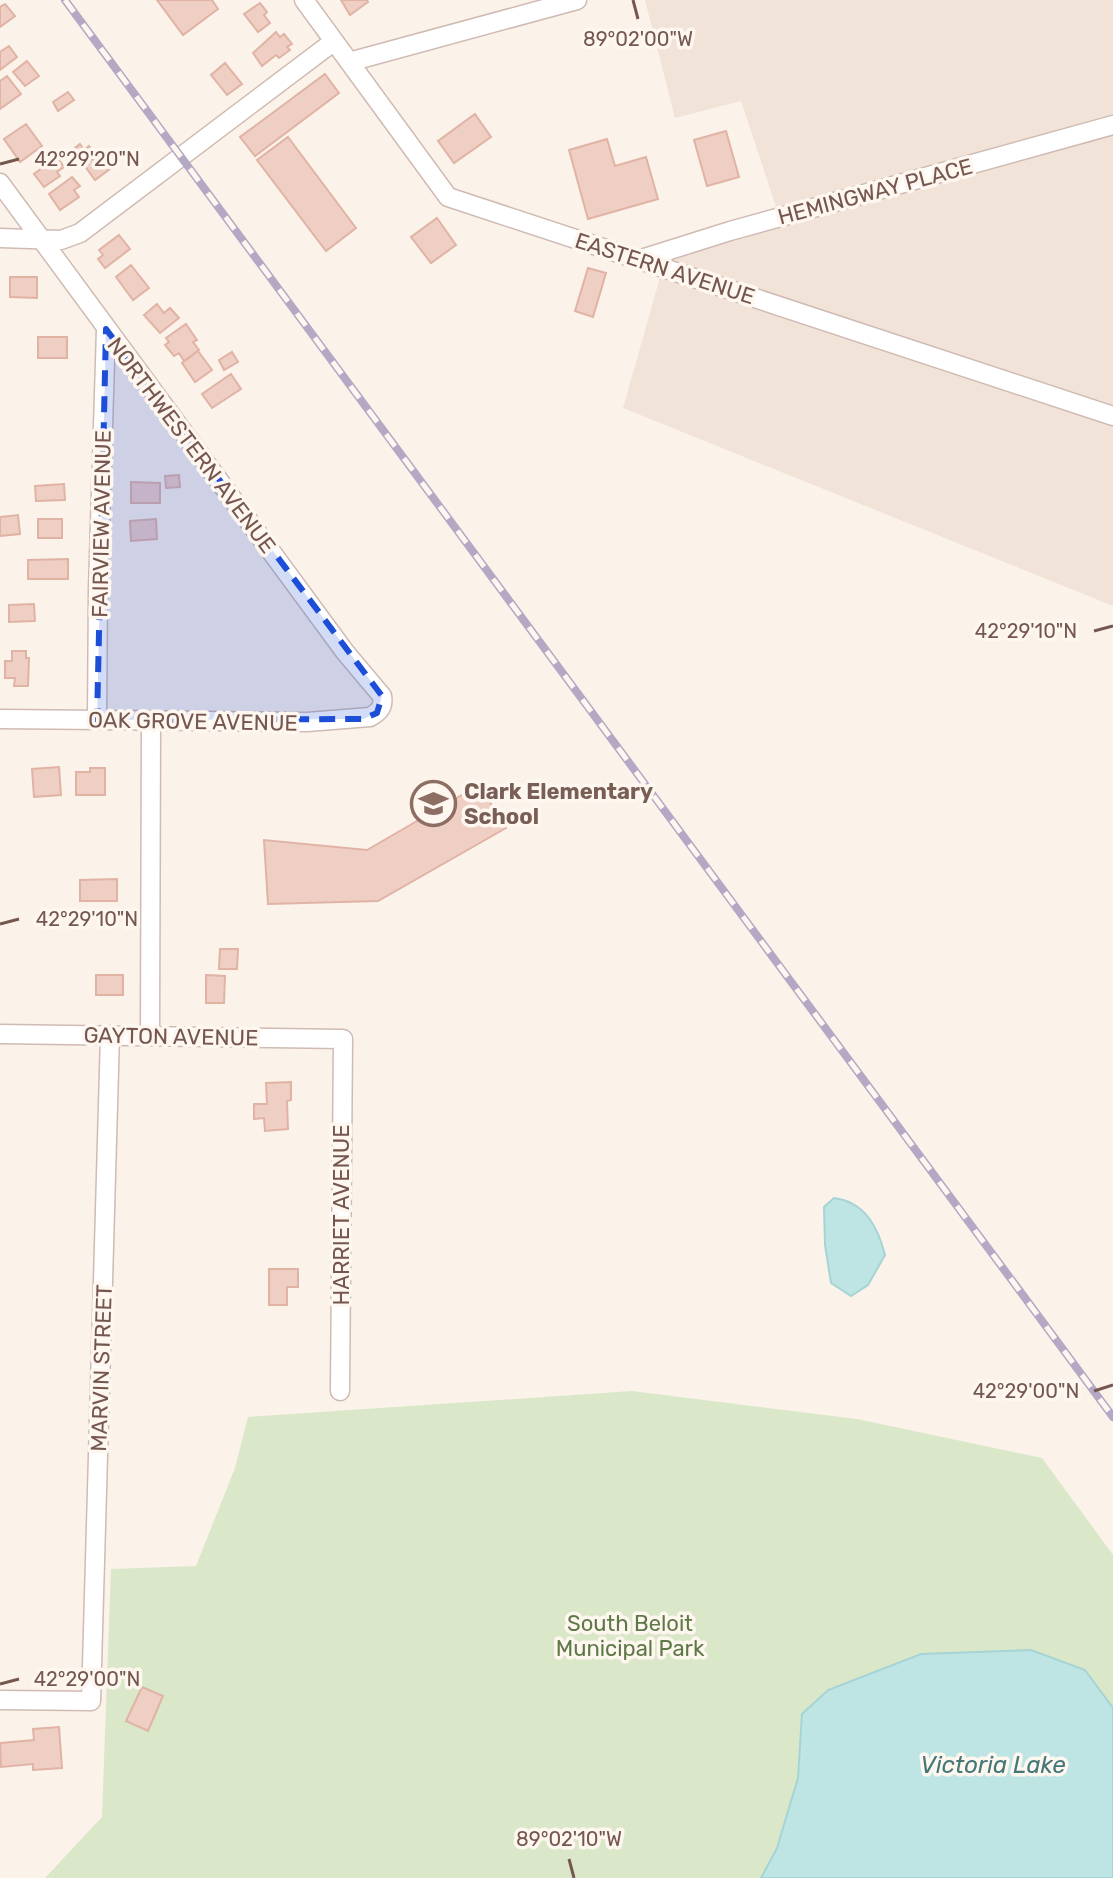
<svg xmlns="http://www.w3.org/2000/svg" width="1113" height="1878" font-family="Rubik,sans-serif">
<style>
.residential{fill:#f2e3d9}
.green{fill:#dae8c9}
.water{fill:#bfe4e4;stroke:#a6d4d5;stroke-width:2}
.building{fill:#efcec3;stroke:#e0b3a5;stroke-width:2}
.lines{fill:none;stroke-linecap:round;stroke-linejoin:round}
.minor-casing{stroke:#cfbbb3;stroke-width:21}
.minor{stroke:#fff;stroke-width:18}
.rail-casing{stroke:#b4a8c5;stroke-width:8}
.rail{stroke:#fef7f0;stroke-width:5;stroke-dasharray:15;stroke-linecap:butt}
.marked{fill:#1d4ed8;fill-opacity:0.2;stroke:#1d4ed8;stroke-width:6;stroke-dasharray:16 10;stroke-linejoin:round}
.ticks{fill:none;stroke:#75574f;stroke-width:3}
.labels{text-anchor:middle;stroke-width:7;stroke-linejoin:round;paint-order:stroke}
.street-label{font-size:22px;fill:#75574f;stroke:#fef7f0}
.education-label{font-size:22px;font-weight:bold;fill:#785e54;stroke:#fef7f0;text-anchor:start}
.park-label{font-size:22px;fill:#5e7947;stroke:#fef7f0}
.water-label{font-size:24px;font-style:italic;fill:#437778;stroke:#fef7f0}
.ticks-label{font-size:20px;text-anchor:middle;fill:#75574f;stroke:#fef7f0;stroke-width:7;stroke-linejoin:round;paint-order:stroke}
</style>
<rect width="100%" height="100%" fill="#fbf2ea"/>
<path class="residential" d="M645 0H1113V606L623 408 665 260 782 225 741 101 675 118Z"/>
<path class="green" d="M632 1391 857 1419 1042 1458 1113 1555V1878H45L102 1817 111 1569 196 1566 235 1468 248 1417Z"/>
<path class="water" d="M834 1198C865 1202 878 1227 885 1255L868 1285 851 1296 831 1283 825 1245 824 1207Z
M1031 1650 1085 1670 1113 1708V1878H761L777 1848 798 1778 802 1714 828 1690 921 1654Z"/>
<path class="building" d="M157 0H212L218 9 183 35Z
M341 0H367L368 2 350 15Z
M260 3 267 12 264 15 270 23 258 32 244 14Z
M5 4 15 16 0 27V7Z
M276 32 280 37 284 34 292 44 287 47 290 50 279 58 276 55 262 66 253 53Z
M9 46 17 57 0 70V52Z
M27 61 39 76 25 86 13 72Z
M225 63 242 84 227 95 211 75Z
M325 74 339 93 255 156 240 137Z
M7 76 21 94 0 109V81Z
M68 92 74 100 58 111 53 102Z
M475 114 491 137 454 163 438 141Z
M26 124 42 146 20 162 4 139Z
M726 131 739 177 707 186 694 140Z
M288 137 356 228 326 251 257 160Z
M607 139 615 166 646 157 658 199 588 219 569 150Z
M80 144 84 150 89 146 94 153 76 167 66 155Z
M104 151 114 166 95 180 84 165Z
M57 157 64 167 57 172 60 176 44 187 34 174Z
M72 177 80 186 74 190 79 197 60 210 49 194Z
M437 218 456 245 431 263 411 237Z
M119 235 130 249 105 268 98 259 103 255 99 250Z
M131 265 149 288 133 300 116 277Z
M588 268 606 273 593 317 575 311Z
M10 277H37V298L10 297Z
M157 304 164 313 170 308 179 318 160 333 144 315Z
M186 324 197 340 193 342 199 350 184 361 179 353 174 356 165 345 169 342 166 338Z
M38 337H67V358H38Z
M198 351 212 370 195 382 182 363Z
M232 352 238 362 224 370 219 360Z
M231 374 241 389 212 408 202 394Z
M179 475 180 487 166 488 165 476Z
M131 482 160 483V503H131Z
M64 484 65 500 36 501 35 486Z
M18 515 20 534 0 536V517Z
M38 519H62V538H38Z
M156 519 157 539 131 541 130 521Z
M68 559V579H28V560Z
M34 604 35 621 9 622V605Z
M12 651H26V658H29L28 686H14L15 678H5V661H12Z
M59 767 61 795 34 797 32 769Z
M90 768H105V795H76V772H90Z
M479 785 506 828 378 901 268 904 264 840 367 850Z
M117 879V901H80V880Z
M220 949H238L237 969H219Z
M96 975H123V995H96Z
M206 975 225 976 224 1003H206Z
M291 1082V1100L287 1101 288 1129 265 1131 264 1118 254 1119V1104H267L266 1083Z
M269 1269H298V1287H287V1305H269Z
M142 1687 163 1696 148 1731 126 1721Z
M59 1727 62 1768 33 1770V1764L1 1767 0 1743 34 1740 33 1729Z"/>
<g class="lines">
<defs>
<path id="minor" d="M304 0 448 197 1113 416
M349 62 577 0
M0 183 345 652 382 696C384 707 379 712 370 717L307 722 0 719
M0 238 61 240 80 233 333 42
M638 260 730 231 1113 125
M97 720 98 589 106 329
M0 1034 343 1039 340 1391
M150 1036 151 722
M0 1700 91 1701 110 1035"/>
</defs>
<use href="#minor" class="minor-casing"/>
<use href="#minor" class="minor"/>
<defs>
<path id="rail" d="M65 0 1113 1417"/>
</defs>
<use href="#rail" class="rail-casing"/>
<use href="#rail" class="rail"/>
</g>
<path class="marked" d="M106 329 382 696 377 713 363 719 97 720Z"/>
<path class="ticks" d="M633 0 638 19M0 164 19 159M1094 631 1113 626M0 924 19 919M1094 1391 1113 1385M0 1684 19 1679M569 1859 574 1878"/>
<defs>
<symbol id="school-ring" viewBox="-11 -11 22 22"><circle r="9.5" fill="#fef7f0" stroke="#8d6e63" stroke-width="1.5"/><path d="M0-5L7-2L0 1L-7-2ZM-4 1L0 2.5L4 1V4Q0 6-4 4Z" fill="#8d6e63"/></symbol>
</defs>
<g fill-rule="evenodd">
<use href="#school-ring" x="408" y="778" width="51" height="51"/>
</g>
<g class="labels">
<g class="street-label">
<text transform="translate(875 191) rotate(-15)" y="8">HEMINGWAY PLACE</text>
<text transform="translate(665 268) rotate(18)" y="8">EASTERN AVENUE</text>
<text transform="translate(192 445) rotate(53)" y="8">NORTHWESTERN AVENUE</text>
<text transform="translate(101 524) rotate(-89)" y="8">FAIRVIEW AVENUE</text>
<text transform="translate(193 721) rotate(1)" y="8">OAK GROVE AVENUE</text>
<text transform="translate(171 1036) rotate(1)" y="8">GAYTON AVENUE</text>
<text transform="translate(341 1215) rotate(-90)" y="8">HARRIET AVENUE</text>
<text transform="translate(101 1368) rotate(-88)" y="8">MARVIN STREET</text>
</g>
<g class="education-label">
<text x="464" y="799">Clark Elementary<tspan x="464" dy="25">School</tspan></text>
</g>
<g class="park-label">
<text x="630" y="1631">South Beloit<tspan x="630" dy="25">Municipal Park</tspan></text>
</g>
<g class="water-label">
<text x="993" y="1773">Victoria Lake</text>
</g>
</g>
<g class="ticks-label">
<text x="638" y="46">89°02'00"W</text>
<text x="87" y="166">42°29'20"N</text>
<text x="1026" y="638">42°29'10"N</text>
<text x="87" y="926">42°29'10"N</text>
<text x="1026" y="1398">42°29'00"N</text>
<text x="87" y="1686">42°29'00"N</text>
<text x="569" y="1846">89°02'10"W</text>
</g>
</svg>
